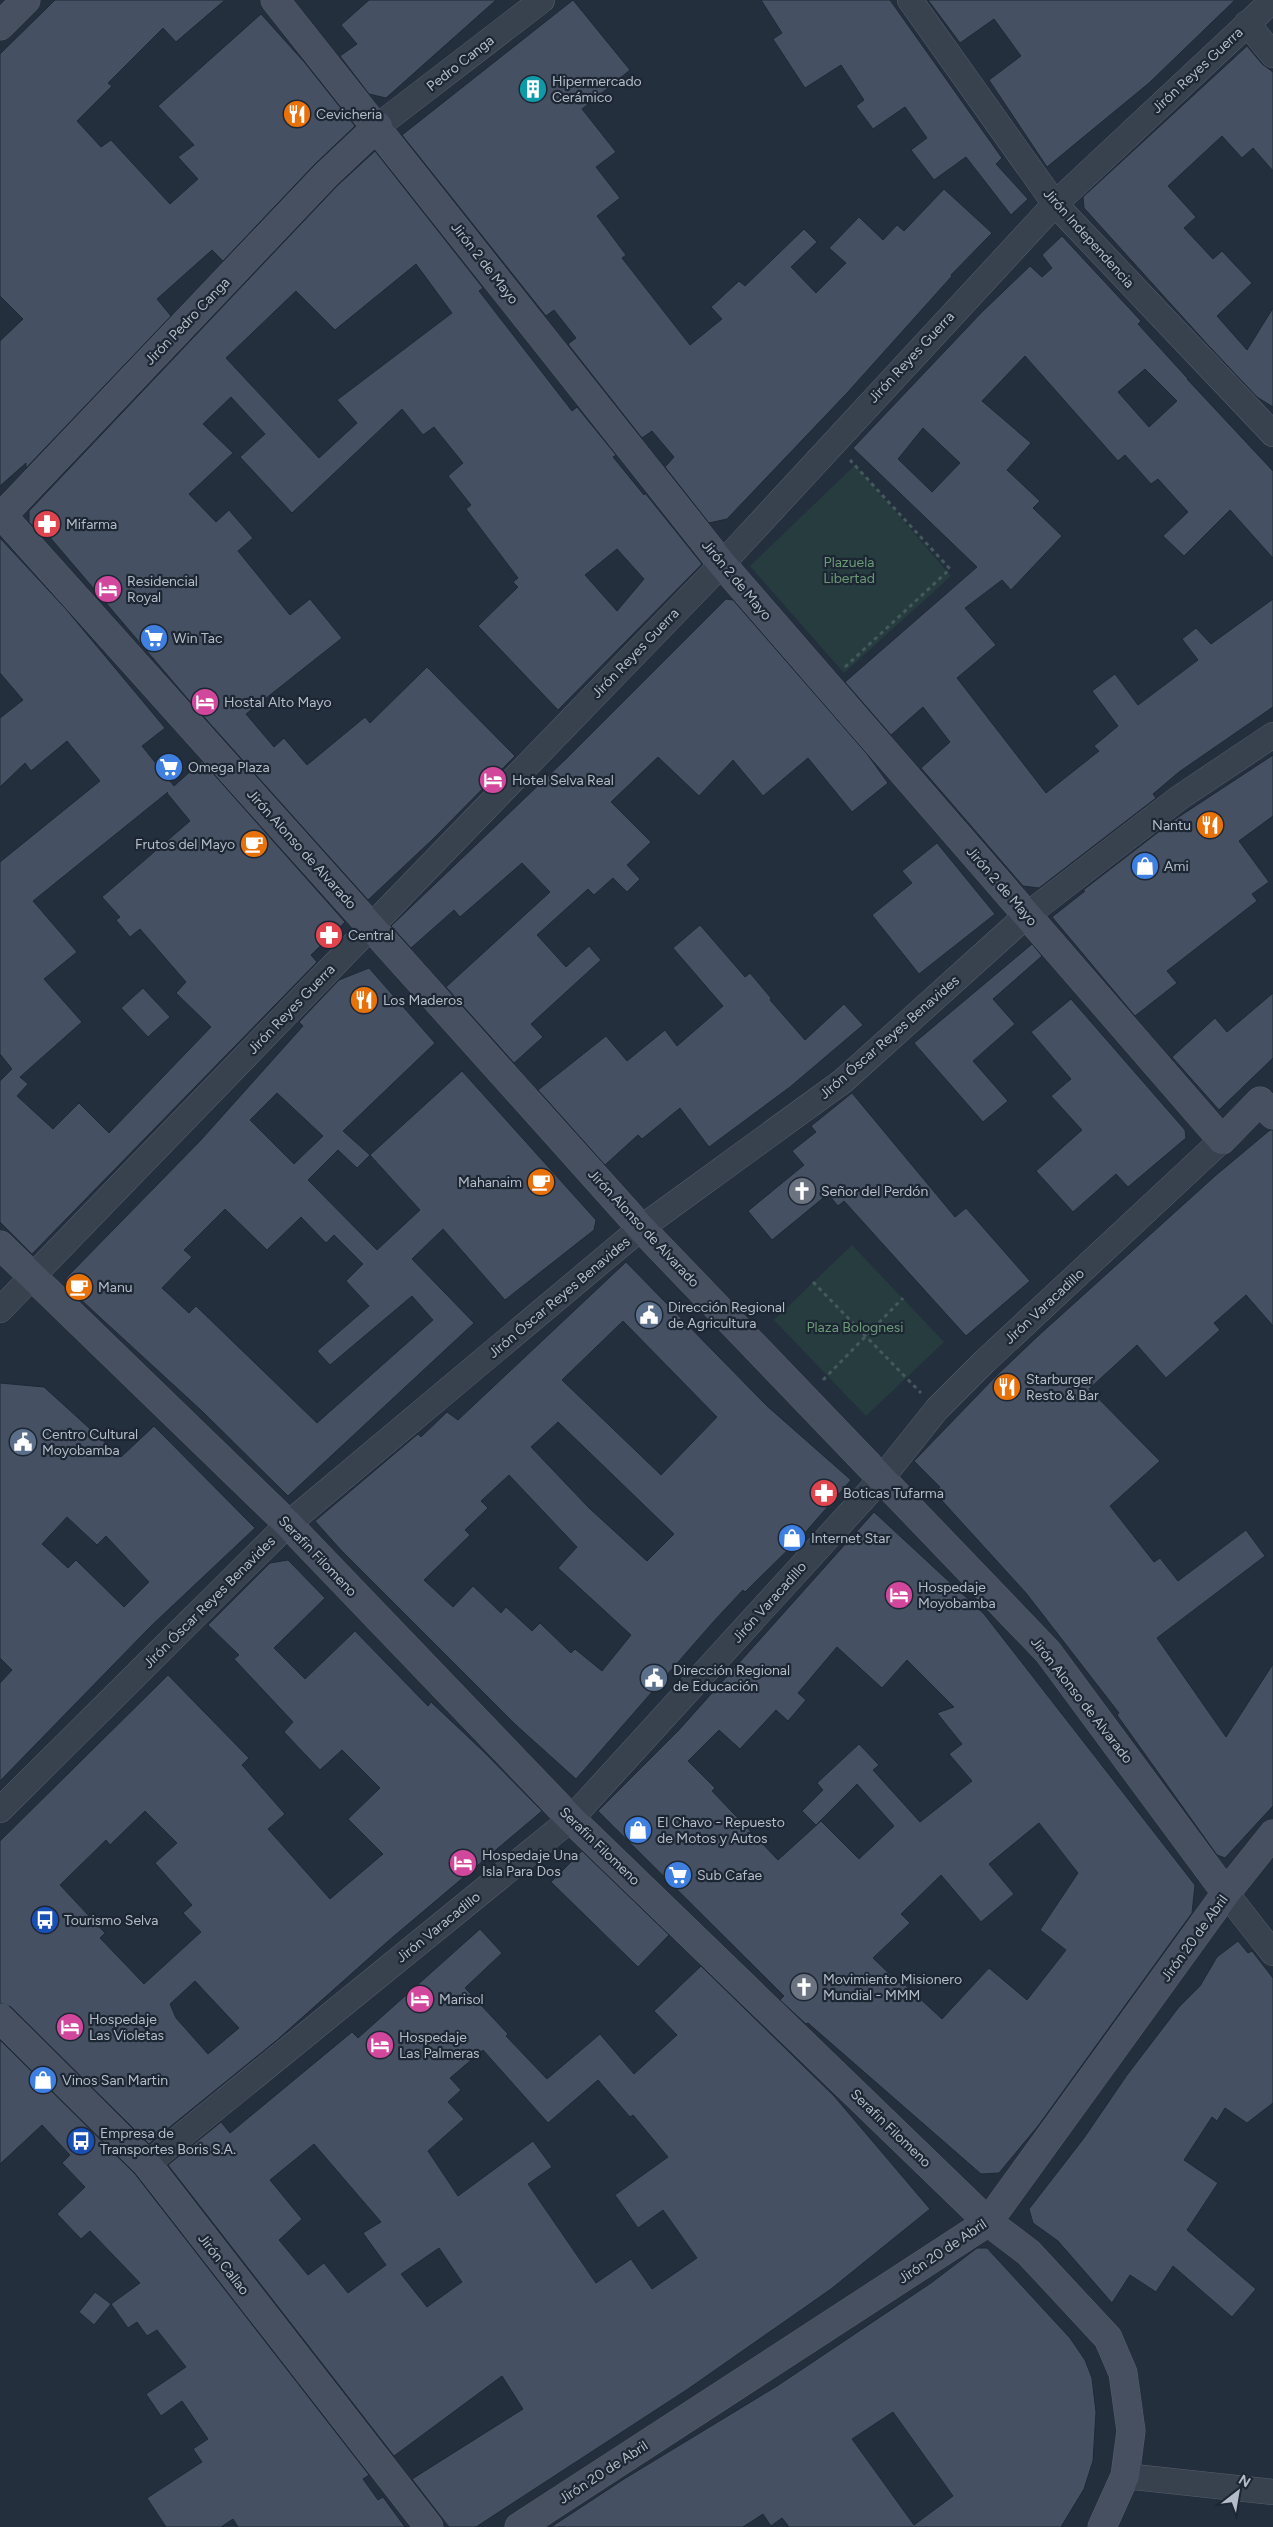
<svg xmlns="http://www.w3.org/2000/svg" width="1273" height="2527" font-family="Figtree,sans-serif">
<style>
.green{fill:#263c3f}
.building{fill:#455162;stroke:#1f2835;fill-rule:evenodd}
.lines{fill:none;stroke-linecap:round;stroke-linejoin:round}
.street-casing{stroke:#565f6c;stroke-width:26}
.secondary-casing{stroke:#565f6c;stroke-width:29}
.path{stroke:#44595c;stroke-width:3;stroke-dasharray:4 4;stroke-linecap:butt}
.street{stroke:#38414e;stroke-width:25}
.secondary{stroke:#465061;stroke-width:28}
.labels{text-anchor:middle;stroke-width:4.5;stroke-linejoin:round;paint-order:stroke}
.street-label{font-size:14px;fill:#b4bcc9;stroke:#1d2633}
.poi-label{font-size:14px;fill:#b4bcc9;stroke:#1d2633;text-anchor:start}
.park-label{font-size:14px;fill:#6b9a76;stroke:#1d2633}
</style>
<rect width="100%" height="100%" fill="#242f3e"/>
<path class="green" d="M855 465 951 576 844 673 750 566Z
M852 1245 944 1342 866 1416 774 1320Z"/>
<path class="building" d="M55 0H225L176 42 163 28 108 83 112 86 77 121 101 147 111 140 170 204 198 179 178 157 194 145 158 106 261 14 305 63 355 126 315 164 223 261 212 250 157 299 171 316 26 468V463L0 486V341L23 319 0 296V54Z
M369 0H496L386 98 369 94 340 56 357 44 341 25Z
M573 0 630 70 582 109 616 152 596 167 620 198 597 216 626 255 622 258 690 345 722 319 711 307 739 281 745 286 804 229 817 242 791 267 816 293 846 263 829 248 859 217 883 240 897 225 904 231 944 189 992 233 951 275 952 276 847 393 727 519 709 523 665 467 674 457 652 431 642 438 568 344 576 338 554 310 546 316 402 135Z
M761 0H890L1002 158 996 164 1028 199 1011 215 966 157 934 180 911 150 927 138 905 107 873 129 856 106 864 100 841 65 805 88 773 39 782 33Z
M928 0H1235L1149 83 1047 167 989 80 1021 56 994 19 960 43Z
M1247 46 1262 64 1273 72V171L1253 148 1242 158 1222 136 1168 186 1196 217 1184 228 1213 259 1222 251 1252 283 1217 316 1247 350 1273 308V407L1257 397 1208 345 1084 208 1083 197Z
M375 151 483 288 479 291 572 411 577 407 616 455 613 457 644 495 645 493 702 564 558 710 478 626 518 587 513 582 518 578 466 509 471 505 448 476 463 463 434 427 423 435 402 409 292 513 240 457 265 434 231 397 203 424 233 453 189 494 216 522 229 510 253 538 238 551 290 615 310 599 342 638 246 714 274 747 284 738 307 765 365 717 370 723 427 667 515 756 433 839 368 900 187 698 42 528 38 532 29 522V511L337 186ZM416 264 452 313 337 400 357 423 319 458 226 358 296 291 335 330ZM617 549 644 579 617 611 585 575Z
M1062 236 1141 321 1138 324 1189 380 1187 379 1273 471V558L1230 510 1184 556 1163 536 1188 512 1158 479 1151 484 1125 455 1118 461 1025 356 982 401 1031 443 1007 470 1040 501 1033 508 1062 536 1011 590 1002 580 965 608 996 645 957 678 1046 793 1099 751 1094 746 1118 726 1092 691 1115 674 1138 705 1198 660 1182 639 1196 628 1211 644 1273 599V707L1179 772 1153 794 1156 798 1039 888 1023 886 921 768 950 742 923 707 891 735 845 682 977 567 853 448 982 312 1030 266 1042 277 1052 268 1042 255ZM1145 369 1177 401 1149 427 1118 392ZM923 428 960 463 932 492 898 459Z
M0 538 65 608 165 728 142 746 174 786 202 761 345 922 311 955 317 962 32 1254 0 1222V1081L12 1069 0 1054V862L100 781 67 741 31 771 25 763 0 787V718L23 700 0 673ZM168 792 167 793 190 821 102 897 120 917 116 920 130 937 140 929 186 982 176 993 211 1027 109 1133 79 1103 53 1129 17 1096 28 1084 20 1077 82 1022 44 979 77 952 33 901Z
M726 599 733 600 867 754 888 783 852 812 808 758 763 796 733 760 699 796 658 757 611 802 651 842 627 865 640 879 627 892 613 878 594 895 588 889 537 935 566 967 589 946 601 960 531 1024 543 1037 514 1063 446 987 550 892 522 863 460 917 454 910 411 948 391 926 568 757Z
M1273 755V816L1239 841 1269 882 1252 894 1257 901 1167 971 1177 983 1135 1016 1052 917 1085 891H1082L1174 820Z
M937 843 995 914 919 974 872 915 912 883 902 871Z
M700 925 745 977 750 973 771 998 770 1000 805 1040 844 1004 863 1025 790 1087 709 1147 680 1108 642 1139 638 1135 605 1165 538 1090 606 1036 627 1061 665 1030 677 1046 723 1006 673 948Z
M1032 944 1042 956 993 999 1015 1024 973 1061 1008 1101 983 1122 914 1043Z
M369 968 435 1043 343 1131 370 1155 462 1071 596 1220 594 1230 505 1300 443 1229 412 1259 474 1323 288 1496 203 1412 66 1286V1278L200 1141 303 1026 299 1022 339 980ZM277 1093 323 1136 294 1164 250 1120ZM338 1150 357 1168 370 1155 420 1210 377 1250 308 1180ZM225 1209 267 1250 301 1217 326 1243 334 1235 363 1264 346 1281 369 1306 317 1351 330 1365 412 1296 433 1320 317 1423 196 1306 189 1313 162 1288 192 1257 184 1250Z
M143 988 170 1017 148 1037 121 1008Z
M1273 993V1058L1219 1110 1172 1057 1215 1018 1227 1032Z
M1071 999 1185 1130 1186 1138 1128 1187 1116 1174 1073 1212 1036 1171 1082 1130 1051 1096 1071 1079 1031 1032Z
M852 1093 955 1217 966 1208 1030 1281 966 1336 844 1201 838 1206 828 1194 772 1240 748 1211 804 1165 792 1151 816 1132 811 1126Z
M1270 1130H1273V1326L1246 1295 1214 1323 1220 1330 1166 1378 1137 1345 1089 1389 1160 1461 1110 1506 1154 1562 1160 1558 1178 1581 1246 1530 1265 1556 1157 1638 1226 1737 1273 1664V1806L1225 1858 1217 1855 1117 1715 1119 1713 1026 1593 935 1493 940 1487 914 1461 997 1375 1038 1336 1215 1176Z
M626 1262 767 1406 851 1480 803 1535 745 1592 743 1590 714 1621 576 1779 516 1725 340 1549 315 1521 418 1434 421 1437 447 1412 458 1420ZM623 1321 717 1417 661 1475 562 1380ZM558 1422 674 1534 647 1561 589 1508 531 1447ZM509 1475 577 1547 558 1568 631 1635 602 1671 575 1649 571 1653 540 1623 532 1631 506 1607 501 1613 473 1586 453 1607 424 1580 470 1535 465 1530 488 1508 481 1501Z
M0 1383 44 1387 121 1457 154 1426 255 1528 151 1626 0 1781V1683L12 1670 0 1658ZM67 1517 97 1545 106 1536 149 1582 124 1607 76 1560 68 1568 42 1544Z
M874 1512 984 1614 1195 1885 1192 1913 1038 2126 999 2173 981 2174 808 2023 806 2024 780 2000 784 1996 598 1811 678 1731ZM837 1647 882 1688 907 1660 954 1707 937 1713 962 1744 949 1754 972 1781 920 1822 873 1770 879 1765 859 1744 817 1783 823 1790 802 1811 816 1825 857 1784 894 1826 859 1859 821 1821 778 1860 712 1791 715 1788 688 1761 719 1730 740 1749 776 1710 788 1721 806 1700 798 1693ZM1039 1823 1078 1873 1040 1930 1066 1950 1027 2000 989 1968 942 2019 901 1981 899 1983 873 1958 910 1923 901 1914 941 1875 981 1922 1014 1894 989 1864Z
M288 1560 325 1598 274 1648 305 1679 355 1631 428 1706 431 1702 484 1752 542 1811 387 1942 277 2040 149 2144 11 2007 0 2003V1841L168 1675 249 1758 242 1765 285 1814 268 1829 330 1899 383 1854 348 1819 380 1788 342 1750 320 1770 284 1732 293 1722 234 1659 239 1655 208 1625 270 1563ZM145 1811 177 1843 155 1863 192 1905 183 1913 201 1932 144 1984 100 1938 105 1933 60 1885 106 1840 110 1845ZM195 1981 239 2028 208 2054 176 2018 170 2004Z
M582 1851 669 1935 638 1967 551 1882Z
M480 1929 502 1953 465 1988 508 2034 506 2036 547 2079 600 2034 634 2074 677 2035 654 2011 701 1966 834 2096 930 2209 831 2289 688 2389 476 2527H449L412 2479 523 2409 502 2376 394 2456 168 2165 221 2122 230 2133 352 2032 358 2038ZM483 2050 548 2123 598 2080 630 2117 633 2115 668 2157 615 2195 638 2228 663 2210 697 2258 652 2289 631 2259 596 2283 528 2184 552 2167 533 2141 458 2196 428 2151 464 2119 448 2102 461 2090 450 2078ZM314 2144 381 2222 363 2233 386 2265 348 2293 324 2263 308 2275 279 2240 302 2219 270 2180ZM439 2248 462 2282 427 2307 401 2274Z
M1238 1941 1248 1953 1252 1951 1273 1978V2103L1247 2123 1225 2108 1217 2121 1212 2117 1184 2160 1218 2183 1187 2230 1256 2289 1232 2317 1173 2266 1156 2292 1130 2275 1112 2303 1058 2241 1033 2223 1029 2209 1084 2138 1127 2075 1179 2007 1200 1986 1217 1957Z
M0 2040 135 2174 369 2475 363 2479 378 2500 383 2497 405 2527H238L233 2519 221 2527H166L147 2498 202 2462 193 2449 208 2439 182 2401 161 2416 146 2394 186 2367 157 2330 147 2336 137 2322 128 2328 111 2304 140 2283 90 2231 81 2239 57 2214 85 2187 62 2163 70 2155 42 2125 0 2164Z
M977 2248H987L1070 2338 1085 2360 1092 2378 1096 2412 1093 2461 1084 2489 1061 2527H789L782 2518 771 2526 763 2514 743 2527H551L624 2479 777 2386 931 2283ZM893 2412 953 2496 914 2525 852 2439Z
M95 2292 111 2304 94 2325 79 2312Z"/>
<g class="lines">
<defs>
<path id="street" d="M910 0 1055 204 1273 434
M1247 23 1273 55
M378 126 542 0
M0 1310 722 564 1055 204 1273 0
M0 1810 288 1524 641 1228 843 1081 1027 915 1179 798 1273 735
M1226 1893 1273 1953
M147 2164 571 1819 882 1478 937 1409 984 1362 1222 1140
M1125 2476 1273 2492"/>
<path id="secondary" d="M275 0 722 564 1222 1140 1260 1101 1273 1115
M0 26 26 0
M0 513 641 1228 1048 1652 1226 1893
M0 518 326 175 378 126
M0 1245 288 1524 571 1819 988 2222 1028 2252 1108 2338 1123 2373 1131 2431 1125 2476 1102 2527
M0 2018 147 2164 429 2527
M519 2527 988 2222 1226 1893 1273 1834"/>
</defs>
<use href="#street" class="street-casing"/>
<use href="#secondary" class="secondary-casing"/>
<path class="path" d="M845 667 950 569 850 460
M813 1282 921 1393
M823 1380 903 1298"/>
<use href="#street" class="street"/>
<use href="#secondary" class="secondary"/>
</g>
<defs>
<symbol id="building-disc" viewBox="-11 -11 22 22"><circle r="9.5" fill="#0f9aa8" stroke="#1d2633"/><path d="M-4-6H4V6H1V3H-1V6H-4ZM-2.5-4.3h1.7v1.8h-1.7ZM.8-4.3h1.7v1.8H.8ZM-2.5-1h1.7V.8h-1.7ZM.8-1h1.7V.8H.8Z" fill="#fff"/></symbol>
<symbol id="restaurant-disc" viewBox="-11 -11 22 22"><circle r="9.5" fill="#e8710a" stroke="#1d2633"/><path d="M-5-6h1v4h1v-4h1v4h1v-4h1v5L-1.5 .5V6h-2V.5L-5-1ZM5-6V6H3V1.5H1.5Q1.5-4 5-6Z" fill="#fff"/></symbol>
<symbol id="pharmacy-disc" viewBox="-11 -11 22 22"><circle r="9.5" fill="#e0444e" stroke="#1d2633"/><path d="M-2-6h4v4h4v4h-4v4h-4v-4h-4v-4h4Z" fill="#fff"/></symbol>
<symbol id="hotel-disc" viewBox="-11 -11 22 22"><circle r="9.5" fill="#d1479c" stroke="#1d2633"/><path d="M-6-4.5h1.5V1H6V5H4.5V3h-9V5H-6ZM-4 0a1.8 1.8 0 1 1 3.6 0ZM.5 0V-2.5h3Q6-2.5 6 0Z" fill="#fff"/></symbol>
<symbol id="supermarket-disc" viewBox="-11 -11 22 22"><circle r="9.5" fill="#3f7fe0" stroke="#1d2633"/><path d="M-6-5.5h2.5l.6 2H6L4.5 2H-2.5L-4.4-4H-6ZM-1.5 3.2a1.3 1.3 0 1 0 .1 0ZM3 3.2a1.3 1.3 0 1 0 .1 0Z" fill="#fff"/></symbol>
<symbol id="cafe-disc" viewBox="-11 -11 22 22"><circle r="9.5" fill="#e8710a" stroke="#1d2633"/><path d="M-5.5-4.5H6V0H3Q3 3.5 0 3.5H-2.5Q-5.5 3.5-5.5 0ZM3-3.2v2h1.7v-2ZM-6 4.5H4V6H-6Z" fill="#fff"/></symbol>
<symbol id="shop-disc" viewBox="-11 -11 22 22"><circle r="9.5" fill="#3f7fe0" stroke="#1d2633"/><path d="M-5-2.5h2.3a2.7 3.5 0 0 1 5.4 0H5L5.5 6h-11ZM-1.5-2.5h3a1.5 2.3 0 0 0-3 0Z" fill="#fff"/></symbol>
<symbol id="church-disc" viewBox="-11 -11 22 22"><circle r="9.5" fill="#6b7280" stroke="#1d2633"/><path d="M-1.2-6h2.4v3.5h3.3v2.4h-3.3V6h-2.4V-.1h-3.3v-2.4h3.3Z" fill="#fff"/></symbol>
<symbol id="civic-disc" viewBox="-11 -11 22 22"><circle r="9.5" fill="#5c6f8a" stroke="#1d2633"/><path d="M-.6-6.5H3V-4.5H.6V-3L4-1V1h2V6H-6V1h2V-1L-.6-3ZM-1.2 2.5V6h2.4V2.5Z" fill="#fff"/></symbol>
<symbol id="bus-disc" viewBox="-11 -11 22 22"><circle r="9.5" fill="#1a4fb4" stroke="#1d2633"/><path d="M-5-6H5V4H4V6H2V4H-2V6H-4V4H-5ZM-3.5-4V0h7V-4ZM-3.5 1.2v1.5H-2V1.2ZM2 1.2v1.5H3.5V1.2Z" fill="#fff"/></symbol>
</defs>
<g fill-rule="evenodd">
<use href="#building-disc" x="517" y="73" width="32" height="32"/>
<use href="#restaurant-disc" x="281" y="98" width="32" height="32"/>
<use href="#pharmacy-disc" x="31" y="508" width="32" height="32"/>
<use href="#hotel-disc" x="92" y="573" width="32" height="32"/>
<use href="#supermarket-disc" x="138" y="622" width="32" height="32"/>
<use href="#hotel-disc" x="189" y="686" width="32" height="32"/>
<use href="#supermarket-disc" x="153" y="751" width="32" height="32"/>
<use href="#hotel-disc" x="477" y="764" width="32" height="32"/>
<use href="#restaurant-disc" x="1194" y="809" width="32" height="32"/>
<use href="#cafe-disc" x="238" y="828" width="32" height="32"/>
<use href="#shop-disc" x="1129" y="850" width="32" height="32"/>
<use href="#pharmacy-disc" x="313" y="919" width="32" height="32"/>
<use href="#restaurant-disc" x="348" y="984" width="32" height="32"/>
<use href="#cafe-disc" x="525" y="1166" width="32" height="32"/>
<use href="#church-disc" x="786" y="1175" width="32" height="32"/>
<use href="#cafe-disc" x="63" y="1271" width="32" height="32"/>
<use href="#civic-disc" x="633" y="1299" width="32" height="32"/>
<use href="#restaurant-disc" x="991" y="1371" width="32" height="32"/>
<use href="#civic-disc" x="7" y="1426" width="32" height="32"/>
<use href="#pharmacy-disc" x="808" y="1477" width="32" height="32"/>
<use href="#shop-disc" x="776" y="1522" width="32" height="32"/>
<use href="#hotel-disc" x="883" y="1579" width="32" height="32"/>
<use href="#civic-disc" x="638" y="1662" width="32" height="32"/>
<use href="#shop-disc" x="622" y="1814" width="32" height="32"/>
<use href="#hotel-disc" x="447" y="1847" width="32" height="32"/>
<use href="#supermarket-disc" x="662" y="1859" width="32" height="32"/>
<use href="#bus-disc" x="29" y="1904" width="32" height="32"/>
<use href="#church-disc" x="788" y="1971" width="32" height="32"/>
<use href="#hotel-disc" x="404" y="1983" width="32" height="32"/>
<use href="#hotel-disc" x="54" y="2011" width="32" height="32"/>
<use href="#hotel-disc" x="364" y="2029" width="32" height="32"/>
<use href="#shop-disc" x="27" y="2064" width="32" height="32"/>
<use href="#bus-disc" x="65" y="2125" width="32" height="32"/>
</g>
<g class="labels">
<g class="street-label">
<text transform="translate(460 63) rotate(-38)" y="5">Pedro Canga</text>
<text transform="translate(1197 70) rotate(-43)" y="5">Jirón Reyes Guerra</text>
<text transform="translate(1089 238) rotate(48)" y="5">Jirón Independencia</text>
<text transform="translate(485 263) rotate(52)" y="5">Jirón 2 de Mayo</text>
<text transform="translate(187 321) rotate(-46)" y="5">Jirón Pedro Canga</text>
<text transform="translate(911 357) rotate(-47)" y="5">Jirón Reyes Guerra</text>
<text transform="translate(737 580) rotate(50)" y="5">Jirón 2 de Mayo</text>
<text transform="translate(635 653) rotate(-46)" y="5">Jirón Reyes Guerra</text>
<text transform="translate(302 849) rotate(48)" y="5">Jirón Alonso de Alvarado</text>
<text transform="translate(1002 886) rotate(49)" y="5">Jirón 2 de Mayo</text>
<text transform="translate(291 1009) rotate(-46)" y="5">Jirón Reyes Guerra</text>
<text transform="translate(889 1037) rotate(-41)" y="5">Jirón Óscar Reyes Benavides</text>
<text transform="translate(644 1228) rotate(47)" y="5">Jirón Alonso de Alvarado</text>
<text transform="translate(559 1297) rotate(-40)" y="5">Jirón Óscar Reyes Benavides</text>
<text transform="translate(1044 1306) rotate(-43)" y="5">Jirón Varacadillo</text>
<text transform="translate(318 1556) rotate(46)" y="5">Serafin Filomeno</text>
<text transform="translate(209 1602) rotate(-45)" y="5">Jirón Óscar Reyes Benavides</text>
<text transform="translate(769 1602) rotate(-48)" y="5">Jirón Varacadillo</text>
<text transform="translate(1082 1700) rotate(52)" y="5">Jirón Alonso de Alvarado</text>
<text transform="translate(600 1846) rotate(44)" y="5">Serafin Filomeno</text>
<text transform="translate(438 1927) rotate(-39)" y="5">Jirón Varacadillo</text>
<text transform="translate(1194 1938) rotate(-54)" y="5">Jirón 20 de Abril</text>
<text transform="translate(891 2128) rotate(44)" y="5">Serafin Filomeno</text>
<text transform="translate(942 2251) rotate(-34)" y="5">Jirón 20 de Abril</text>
<text transform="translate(224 2264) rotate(52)" y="5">Jirón Callao</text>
<text transform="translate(603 2472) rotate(-33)" y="5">Jirón 20 de Abril</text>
</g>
<g class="poi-label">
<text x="552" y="86">Hipermercado<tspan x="552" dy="16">Cerámico</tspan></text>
<text x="316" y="119">Cevicheria</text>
<text x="66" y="529">Mifarma</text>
<text x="127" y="586">Residencial<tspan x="127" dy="16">Royal</tspan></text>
<text x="173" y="643">Win Tac</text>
<text x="224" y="707">Hostal Alto Mayo</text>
<text x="188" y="772">Omega Plaza</text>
<text x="512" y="785">Hotel Selva Real</text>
<text x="1191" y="830" text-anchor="end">Nantu</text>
<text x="235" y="849" text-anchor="end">Frutos del Mayo</text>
<text x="1164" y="871">Ami</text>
<text x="348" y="940">Central</text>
<text x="383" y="1005">Los Maderos</text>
<text x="522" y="1187" text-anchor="end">Mahanaim</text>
<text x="821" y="1196">Señor del Perdón</text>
<text x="98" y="1292">Manu</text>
<text x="668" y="1312">Dirección Regional<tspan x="668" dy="16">de Agricultura</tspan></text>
<text x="1026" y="1384">Starburger<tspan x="1026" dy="16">Resto &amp; Bar</tspan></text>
<text x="42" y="1439">Centro Cultural<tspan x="42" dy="16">Moyobamba</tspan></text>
<text x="843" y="1498">Boticas Tufarma</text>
<text x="811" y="1543">Internet Star</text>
<text x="918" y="1592">Hospedaje<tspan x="918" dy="16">Moyobamba</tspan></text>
<text x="673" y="1675">Dirección Regional<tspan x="673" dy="16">de Educación</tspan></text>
<text x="657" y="1827">El Chavo - Repuesto<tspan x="657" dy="16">de Motos y Autos</tspan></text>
<text x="482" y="1860">Hospedaje Una<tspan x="482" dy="16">Isla Para Dos</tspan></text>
<text x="697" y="1880">Sub Cafae</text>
<text x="64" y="1925">Tourismo Selva</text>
<text x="823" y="1984">Movimiento Misionero<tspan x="823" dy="16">Mundial - MMM</tspan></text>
<text x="439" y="2004">Marisol</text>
<text x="89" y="2024">Hospedaje<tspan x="89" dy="16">Las Violetas</tspan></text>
<text x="399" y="2042">Hospedaje<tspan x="399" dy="16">Las Palmeras</tspan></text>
<text x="62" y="2085">Vinos San Martin</text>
<text x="100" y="2138">Empresa de<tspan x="100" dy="16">Transportes Boris S.A.</tspan></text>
</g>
<g class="park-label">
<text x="849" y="567">Plazuela<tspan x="849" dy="16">Libertad</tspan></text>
<text x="855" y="1332">Plaza Bolognesi</text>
</g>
</g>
<g transform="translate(1238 2492) rotate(31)" stroke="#1d2633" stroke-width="4" paint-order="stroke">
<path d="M0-4L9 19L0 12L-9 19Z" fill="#b4bcc9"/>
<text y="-8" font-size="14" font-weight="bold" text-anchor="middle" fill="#b4bcc9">N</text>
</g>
</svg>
